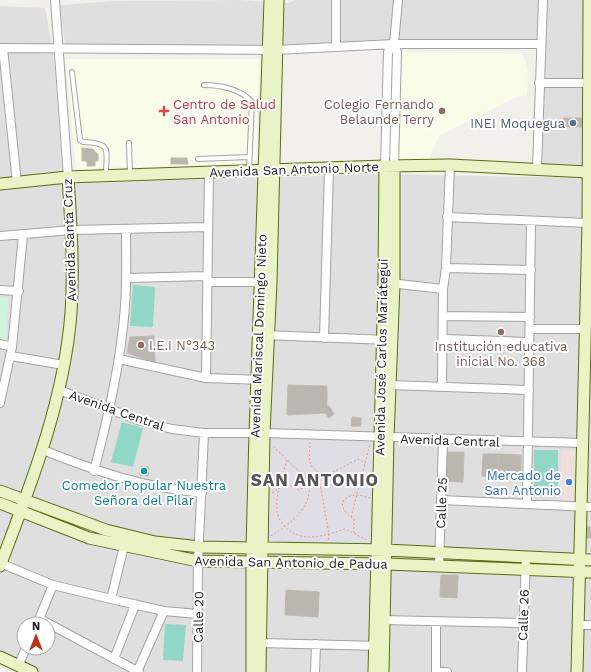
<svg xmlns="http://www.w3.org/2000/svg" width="591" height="672" font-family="'Work Sans',sans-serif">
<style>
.residential{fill:#e0dfdf;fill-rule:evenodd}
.commercial{fill:#efdfdc}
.education{fill:#f9fce8}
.park{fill:#cdf4d7}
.pitch{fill:#92d6c7}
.plaza{fill:#dfdee7}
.building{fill:#bab6b0;stroke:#c1b9ae}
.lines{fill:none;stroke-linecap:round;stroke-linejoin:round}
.lane-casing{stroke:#a3a3a3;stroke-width:6}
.street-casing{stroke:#a3a3a3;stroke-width:10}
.secondary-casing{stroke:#566f13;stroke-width:13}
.path{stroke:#eb9d81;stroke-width:1;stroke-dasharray:2 2;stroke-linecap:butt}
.lane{stroke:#fff;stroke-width:4}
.street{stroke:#fff;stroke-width:8}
.secondary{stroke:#e9f3c5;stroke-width:11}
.health-dot{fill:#e0444e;stroke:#fff;stroke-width:1.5}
.education-dot{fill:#8d6e63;stroke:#fff;stroke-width:1.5}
.service-dot{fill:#5c6f8a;stroke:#fff;stroke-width:1.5}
.culture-dot{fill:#0f9aa8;stroke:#fff;stroke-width:1.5}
.shop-dot{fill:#3f7fe0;stroke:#fff;stroke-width:1.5}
.labels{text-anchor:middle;stroke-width:4;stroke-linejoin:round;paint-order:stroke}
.health-label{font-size:13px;fill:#be3a42;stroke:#fff;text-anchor:start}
.education-label{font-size:13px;fill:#785e54;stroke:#fff;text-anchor:end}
.service-label{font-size:13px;fill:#4e5e75;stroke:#fff;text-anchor:end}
.street-label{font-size:13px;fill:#222;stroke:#fff}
.shop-label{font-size:13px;fill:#366cbe;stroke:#fff;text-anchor:end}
.culture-label{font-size:13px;fill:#0d838f;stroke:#fff}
.district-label{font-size:17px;font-weight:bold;letter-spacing:1px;fill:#555;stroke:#fff}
</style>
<rect width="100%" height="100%" fill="#f1f0ea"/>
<path class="residential" d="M239 0 288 3 296 0H582V171L532 170 537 47 65 45 60 5 115 1Z
M0 6 45 8 54 58 63 184 378 174 591 178V672H34L0 656ZM24 624H48V648H24Z"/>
<path class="commercial" d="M561 450 574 451 577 463V502L561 500Z"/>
<path class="education" d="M402 52 522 54 525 59 528 77 527 95 514 98 439 136 428 161 399 160 398 156 395 152 399 55Z
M66 59H259L256 163 76 169Z"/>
<path class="park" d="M0 297 9 298 5 345 0 344Z"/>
<path class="pitch" d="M133 285 155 287 153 327 130 326Z
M122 422 143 428 133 467 111 462Z
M534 450H558V495H534Z
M165 624 186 625 183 661 163 660Z"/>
<path class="plaza" d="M269 438 373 442 375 445 373 543 371 547 265 544Z"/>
<path class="building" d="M563 118H583V127H563Z
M82 148 93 149 96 153 98 154V161H95V166H87V161H82Z
M171 158H187L188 164H171Z
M154 336 155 362 127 353 130 337Z
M288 385 327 386V407L329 406 334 414 329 418 325 413 287 415Z
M352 417 361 418V426H351Z
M445 452H464L463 482 444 481Z
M483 454H498V477L482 476Z
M498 454 521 455V479H504V470H498Z
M141 466 149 467 148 476 140 475Z
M587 527H591V538H587Z
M441 575H458L457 598 440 597Z
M286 590 319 592 318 617 285 615Z"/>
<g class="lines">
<defs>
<path id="lane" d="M72 72 80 140 83 142C113 143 106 150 106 175
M204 85C220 85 241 89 252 102L249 170
M129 143 130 175
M198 159 249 157"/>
<path id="street" d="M55 0 68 177
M336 47V0
M0 48 275 50 394 44H541
M3 48 17 183
M539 83H591
M385 166 388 52 394 44
M394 166 397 52 394 44 398 0
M537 169 543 0
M447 217 588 223
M0 236 72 230 208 227
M446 268 531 270
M127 278 207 276
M207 282H264
M390 283 443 289
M0 290 19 291
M443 316 530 317
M530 329H585
M265 335 387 340
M324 338 329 169
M443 339 529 342
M0 344 12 347
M11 356 64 365
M119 359 206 378 262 380
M206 378 209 172
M390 385 529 390
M442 386 443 289 446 268 450 165
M59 390 141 421 172 429 204 433H264L583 443
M0 403 12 347 23 235
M43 450C98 472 143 487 202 493
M94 471C108 417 121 362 125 306 127 280 126 255 126 230
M441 500 591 507
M527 504 531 221
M0 563 53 585 111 599 164 611 198 614
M439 566 443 440
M111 599 124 546
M40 619 139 672
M380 620 523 623
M37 624 53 585
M579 625H591
M261 643 380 646
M114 659 135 605
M19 664 26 648
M137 672 164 611
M197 672 198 561 204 433
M315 672 316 644
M436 672V622
M436 672H447
M522 672 526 557"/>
<path id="secondary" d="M0 184 68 177 385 166 450 165 588 172
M0 491 106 530 155 542 200 547 386 550 591 560
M0 503 89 538 198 561 386 564 591 572
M0 566C31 484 64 402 71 313 74 268 71 223 68 177
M0 657 32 672
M252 672V548L255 433 270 0
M260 672 264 433 271 282 278 0
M374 672 384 280 385 166
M383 672 388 438 394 285V166
M577 672 588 223 589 0"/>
</defs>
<use href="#lane" class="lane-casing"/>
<use href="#street" class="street-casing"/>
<use href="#secondary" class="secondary-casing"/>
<path class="path" d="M310 442C310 453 306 465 317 471L319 479 329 534 328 541
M287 460C282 475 276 492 277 509 277 514 279 519 282 523 298 545 324 536 345 529L367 540
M272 493C282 486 288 482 299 490L358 459 365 463
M351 517 370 444
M354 533V519C346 515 336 503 348 497 355 493 363 496 370 498
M271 536C284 528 301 516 307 501 309 496 309 489 311 483L274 447"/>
<use href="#lane" class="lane"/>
<use href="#street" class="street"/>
<use href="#secondary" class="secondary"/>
</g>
<path class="health-dot" d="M162 105h4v4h4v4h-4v4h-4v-4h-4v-4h4z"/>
<g class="education-dot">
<circle cx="442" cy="111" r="4"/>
<circle cx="501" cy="332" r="4"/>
<circle cx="141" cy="345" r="4"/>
</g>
<circle class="service-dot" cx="573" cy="123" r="4"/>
<circle class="culture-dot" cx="144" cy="471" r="4"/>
<circle class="shop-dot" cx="569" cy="482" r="4"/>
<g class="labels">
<g class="health-label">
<text x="173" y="109">Centro de Salud<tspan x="173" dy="15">San Antonio</tspan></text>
</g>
<g class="education-label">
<text x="434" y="109">Colegio Fernando<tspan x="434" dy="15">Belaunde Terry</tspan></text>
<text x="149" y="350" text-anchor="start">I.E.I N°343</text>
<text x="501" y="351" text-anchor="middle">Institución educativa<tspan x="501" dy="15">inicial No. 368</tspan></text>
</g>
<g class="service-label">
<text x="565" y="128">INEI Moquegua</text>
</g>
<g class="street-label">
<text transform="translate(294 169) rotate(-2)" y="5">Avenida San Antonio Norte</text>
<text transform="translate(69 240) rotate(-92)" y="5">Avenida Santa Cruz</text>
<text transform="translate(258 336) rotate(-88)" y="5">Avenida Mariscal Domingo Nieto</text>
<text transform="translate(381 357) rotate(-89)" y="5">Avenida José Carlos Mariátegui</text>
<text transform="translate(117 410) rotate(19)" y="5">Avenida Central</text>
<text transform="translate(450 440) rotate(2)" y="5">Avenida Central</text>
<text transform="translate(441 503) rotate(-88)" y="5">Calle 25</text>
<text transform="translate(291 562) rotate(1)" y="5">Avenida San Antonio de Padua</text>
<text transform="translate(523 615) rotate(-88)" y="5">Calle 26</text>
<text transform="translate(198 617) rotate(-89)" y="5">Calle 20</text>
</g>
<g class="shop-label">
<text x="561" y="480">Mercado de<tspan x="561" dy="15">San Antonio</tspan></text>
</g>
<g class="culture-label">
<text x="144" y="490">Comedor Popular Nuestra<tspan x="144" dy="15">Señora del Pilar</tspan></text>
</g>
<g class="district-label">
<text x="315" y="486">SAN ANTONIO</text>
</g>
</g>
<g transform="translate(36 636)"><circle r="19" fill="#ffffff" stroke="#a7a7a7"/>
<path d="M0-3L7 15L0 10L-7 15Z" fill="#bc3218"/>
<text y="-6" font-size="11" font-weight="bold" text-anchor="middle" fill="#222222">N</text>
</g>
</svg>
